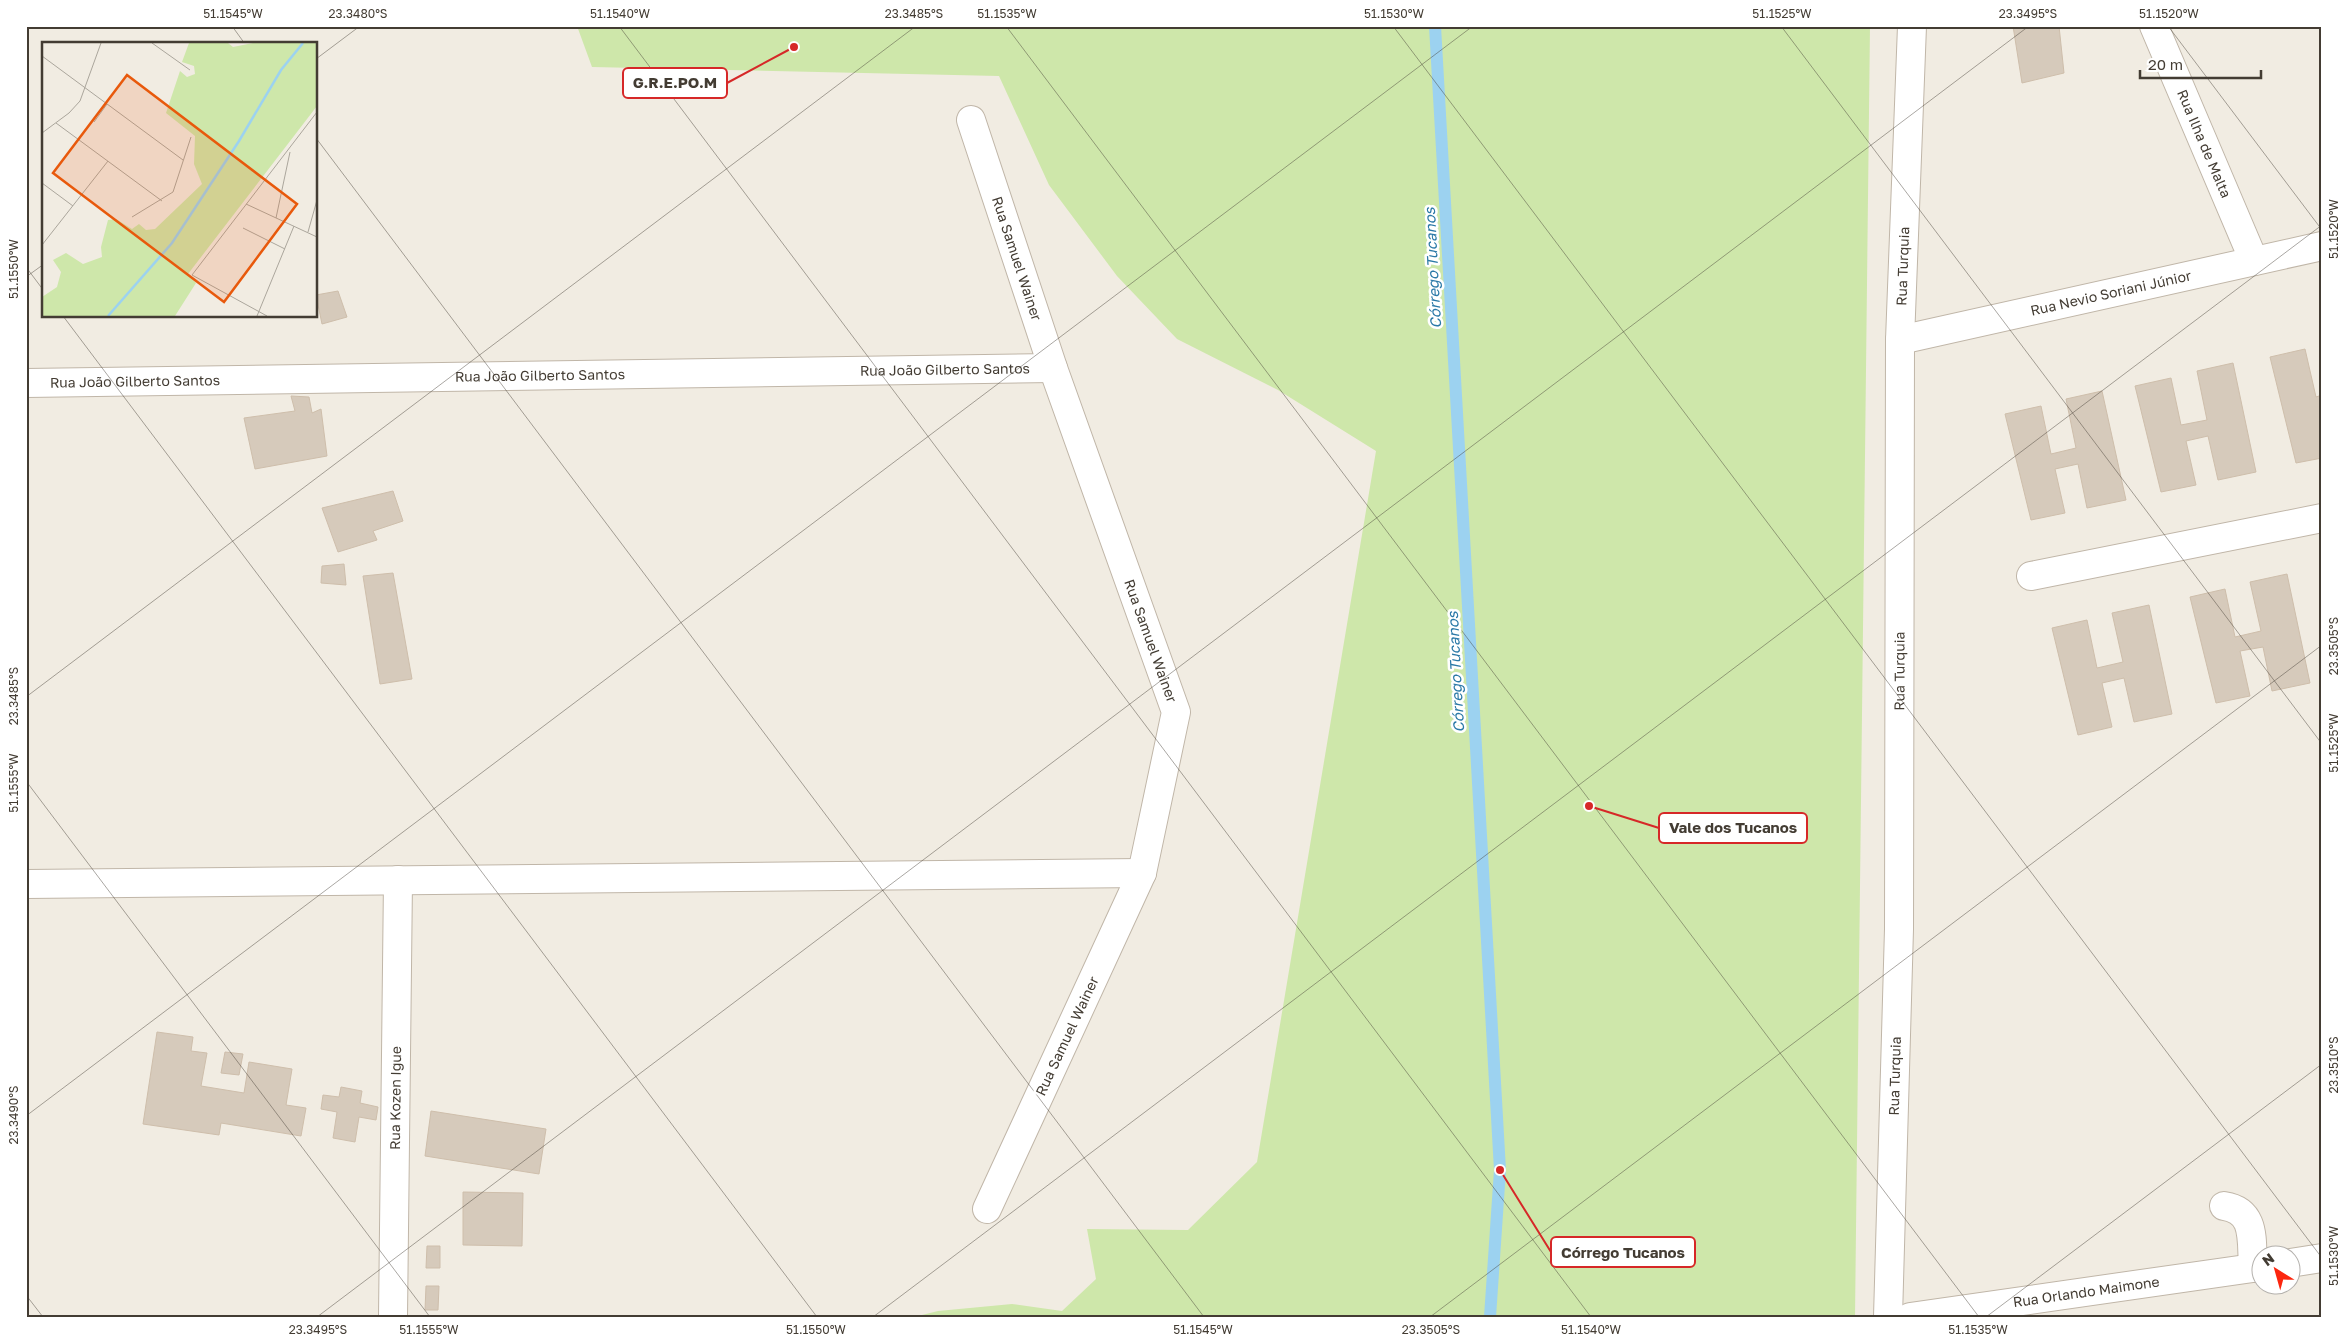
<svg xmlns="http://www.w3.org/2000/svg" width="2348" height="1343" font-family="'Golos Text',sans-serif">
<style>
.green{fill:#cee7aa}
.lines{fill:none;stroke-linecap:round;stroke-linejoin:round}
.stream{stroke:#9cd2f0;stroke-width:12}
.building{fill:#d6cabb;stroke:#cebeab}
.minor-casing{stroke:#c0b6a8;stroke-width:30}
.minor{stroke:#fff;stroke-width:28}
.ticks{fill:none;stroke:#433c33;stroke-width:1;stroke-opacity:0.45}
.labels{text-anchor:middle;stroke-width:5;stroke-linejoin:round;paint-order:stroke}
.street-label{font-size:14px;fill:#433c33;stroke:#fff}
.water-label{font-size:15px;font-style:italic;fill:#2b79a7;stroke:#fff}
.inset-river{fill:none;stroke:#9cd2f0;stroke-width:2.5}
.inset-road{fill:none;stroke:#aba69c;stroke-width:1}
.view{fill:#e8590c;fill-opacity:0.15;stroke:#e8590c;stroke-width:2.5}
.inset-edge{fill:none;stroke:#433c33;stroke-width:2.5}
.leader{fill:none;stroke:#d62828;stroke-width:2}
.callout-dot{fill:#d62828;stroke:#fff;stroke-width:2}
.callout{fill:#fff;stroke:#d62828;stroke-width:2}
.callout-label{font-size:15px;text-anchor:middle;font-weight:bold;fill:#433c33}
.neatline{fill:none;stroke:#433c33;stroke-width:2}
.ticks-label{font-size:12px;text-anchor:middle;fill:#433c33}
</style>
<rect width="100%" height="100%" fill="#f1ece2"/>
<path class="green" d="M577 26H1870L1855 1317H914L938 1311 1012 1304 1062 1311 1096 1279 1087 1229 1188 1230 1257 1162 1376 451 1278 390 1177 339 1117 276 1049 185 999 76 592 67Z"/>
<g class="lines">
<path class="stream" d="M1435 26 1500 1170 1490 1317"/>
</g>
<path class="building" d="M2013 26H2059L2064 73 2022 83Z
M338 291 347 317 322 324 316 295Z
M2305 349 2316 397 2322 395V458L2296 463 2270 357Z
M2233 363 2256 472 2218 480 2208 436 2186 441 2196 485 2161 492 2135 386 2171 378 2181 425 2207 420 2197 371Z
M2102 391 2126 500 2087 508 2078 464 2055 469 2065 513 2031 520 2005 414 2041 406 2051 454 2076 448 2066 399Z
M291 396 309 397 312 413 321 409 327 456 255 469 244 418 295 411Z
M393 491 403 521 373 531 377 540 338 552 322 508Z
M344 564 346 585 321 583 322 566Z
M393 573 412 679 380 684 363 576Z
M2287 574 2310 683 2272 691 2263 647 2240 651 2250 696 2216 703 2190 597 2225 589 2235 637 2261 631 2250 582Z
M2149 605 2172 714 2134 722 2124 678 2102 683 2112 727 2078 735 2052 628 2087 620 2097 668 2123 662 2112 613Z
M157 1032 193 1037 191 1051 207 1053 201 1086 244 1093 249 1062 292 1069 286 1105 306 1108 301 1136 221 1123 219 1135 143 1124Z
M225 1052 243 1054 239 1075 221 1073Z
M341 1087 362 1091 360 1103 378 1107 376 1120 359 1117 355 1142 333 1138 337 1112 321 1109 323 1095 339 1097Z
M431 1111 546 1129 539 1174 425 1156Z
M463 1192 523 1193 522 1246 463 1245Z
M427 1246H440V1268H426Z
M426 1286H439L438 1310H425Z"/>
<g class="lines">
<defs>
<g id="minor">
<path id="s1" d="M2154 26 2254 261"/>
<path id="s2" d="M971 120 1053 368 1176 712 1142 873 987 1209"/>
<path id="s3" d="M1900 340 2322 246"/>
<path id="s4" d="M26 383 1053 368"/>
<path d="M2031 576 2322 518"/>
<path d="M26 884 1142 873"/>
<path d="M2224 1206C2257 1211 2251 1241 2253 1268"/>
<path d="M2290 1263 2322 1258"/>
<path id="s5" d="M393 1317 398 880"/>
<path id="s6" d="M1888 1317 1899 929 1900 340 1912 26"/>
<path id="s7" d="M1910 1317 2260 1267"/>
</g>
</defs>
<use href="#minor" class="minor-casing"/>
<use href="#minor" class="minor"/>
</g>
<path class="ticks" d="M232 26 245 44M619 26 1591 1317M1006 26 1979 1317M1393 26 2322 1258M1781 26 2322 744M2168 26 2322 230M316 59 360 26M316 138 1204 1317M26 267 44 291M26 277 44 264M63 316 817 1317M26 697 916 26M26 781 430 1317M26 1116 1473 26M26 1295 43 1317M317 1317 2029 26M873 1317 2322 225M1430 1317 2322 645M1986 1317 2322 1064"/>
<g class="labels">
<g class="street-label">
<text dy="5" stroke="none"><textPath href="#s1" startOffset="128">Rua Ilha de Malta</textPath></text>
<text dy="5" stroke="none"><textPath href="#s2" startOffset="146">Rua Samuel Wainer</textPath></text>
<text dy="5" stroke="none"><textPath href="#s6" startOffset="1051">Rua Turquia</textPath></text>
<text dy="5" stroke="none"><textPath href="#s3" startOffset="216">Rua Nevio Soriani Júnior</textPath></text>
<text dy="5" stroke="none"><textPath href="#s4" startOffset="919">Rua João Gilberto Santos</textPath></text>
<text dy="5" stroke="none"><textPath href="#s4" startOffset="514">Rua João Gilberto Santos</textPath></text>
<text dy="5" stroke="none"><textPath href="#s4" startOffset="109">Rua João Gilberto Santos</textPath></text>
<text dy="5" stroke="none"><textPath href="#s2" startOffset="551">Rua Samuel Wainer</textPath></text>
<text dy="5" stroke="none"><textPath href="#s6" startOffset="646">Rua Turquia</textPath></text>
<text transform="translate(1067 1036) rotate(-65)" y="5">Rua Samuel Wainer</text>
<text dy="5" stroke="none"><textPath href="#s6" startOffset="241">Rua Turquia</textPath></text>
<text dy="5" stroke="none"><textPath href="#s5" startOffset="219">Rua Kozen Igue</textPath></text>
<text dy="5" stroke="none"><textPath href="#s7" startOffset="178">Rua Orlando Maimone</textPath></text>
</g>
<g class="water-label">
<text transform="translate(1433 268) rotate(-93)" y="5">Córrego Tucanos</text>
<text transform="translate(1456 672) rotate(-93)" y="5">Córrego Tucanos</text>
</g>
</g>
<g transform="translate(42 42)">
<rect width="275" height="275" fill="#f1ece2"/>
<path d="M147 1H186L191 5 211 1H275V64L146 232 154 241 133 274H0V255L15 245 19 230 11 218 24 211 41 222 60 215 59 205 66 178 74 177 90 187 97 182 104 188 113 187 160 142 152 122 153 94 124 71 138 29 145 35 153 32 152 24 140 20Z" fill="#cee7aa"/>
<path class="inset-river" d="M66 274 130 201 197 99 239 28 261 1"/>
<path class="inset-road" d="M110 1 148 28M0 14 141 118M52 80 65 62M14 81 120 159M0 91 27 71 38 59 59 1M0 141 31 164M204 162 275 195M90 175 131 150 149 95M234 176 248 110M201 186 243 207M266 190 275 158M0 203 66 119M215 274 252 184M225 274 150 233 275 70"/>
<path class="view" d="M85 33 255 162 182 260 11 131Z"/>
<rect width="275" height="275" class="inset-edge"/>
</g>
<path class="leader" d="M794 47L727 83M1589 806L1659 828M1500 1170L1551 1252"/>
<g class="callout-dot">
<circle cx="794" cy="47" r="5"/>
<circle cx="1589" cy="806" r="5"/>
<circle cx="1500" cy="1170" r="5"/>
</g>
<g class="callout">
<rect x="623" y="68" width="104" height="30" rx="5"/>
<rect x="1659" y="813" width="148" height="30" rx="5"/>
<rect x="1551" y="1237" width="144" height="30" rx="5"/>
</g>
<g class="callout-label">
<text x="675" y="88">G.R.E.PO.M</text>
<text x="1733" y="833">Vale dos Tucanos</text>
<text x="1623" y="1258">Córrego Tucanos</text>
</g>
<rect width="2348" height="1343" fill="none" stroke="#ffffff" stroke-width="55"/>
<g transform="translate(2276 1270) rotate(323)"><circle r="24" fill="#ffffff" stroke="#b4b1ad"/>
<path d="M0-4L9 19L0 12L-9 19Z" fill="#fc260e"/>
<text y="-8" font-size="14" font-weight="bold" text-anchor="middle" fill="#433c33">N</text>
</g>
<path d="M2140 70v8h121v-8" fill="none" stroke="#433c33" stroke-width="2.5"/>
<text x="2148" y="70" font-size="15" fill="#433c33" stroke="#ffffff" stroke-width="4" paint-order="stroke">20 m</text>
<rect x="28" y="28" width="2292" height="1288" class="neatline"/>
<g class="ticks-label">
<text x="233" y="18">51.1545°W</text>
<text x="358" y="18">23.3480°S</text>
<text x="620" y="18">51.1540°W</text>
<text x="914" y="18">23.3485°S</text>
<text x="1007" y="18">51.1535°W</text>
<text x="1394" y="18">51.1530°W</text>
<text x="1782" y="18">51.1525°W</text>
<text x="2028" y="18">23.3495°S</text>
<text x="2169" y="18">51.1520°W</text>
<text transform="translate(2334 229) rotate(-90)" y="4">51.1520°W</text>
<text transform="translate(14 269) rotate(-90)" y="4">51.1550°W</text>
<text transform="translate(2334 646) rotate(-90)" y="4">23.3505°S</text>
<text transform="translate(14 696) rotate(-90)" y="4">23.3485°S</text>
<text transform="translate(2334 743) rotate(-90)" y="4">51.1525°W</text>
<text transform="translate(14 783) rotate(-90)" y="4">51.1555°W</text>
<text transform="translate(2334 1065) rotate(-90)" y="4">23.3510°S</text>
<text transform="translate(14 1115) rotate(-90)" y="4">23.3490°S</text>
<text transform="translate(2334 1256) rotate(-90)" y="4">51.1530°W</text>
<text x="318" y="1334">23.3495°S</text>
<text x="429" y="1334">51.1555°W</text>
<text x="816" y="1334">51.1550°W</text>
<text x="1203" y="1334">51.1545°W</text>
<text x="1431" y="1334">23.3505°S</text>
<text x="1591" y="1334">51.1540°W</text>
<text x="1978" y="1334">51.1535°W</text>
</g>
</svg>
